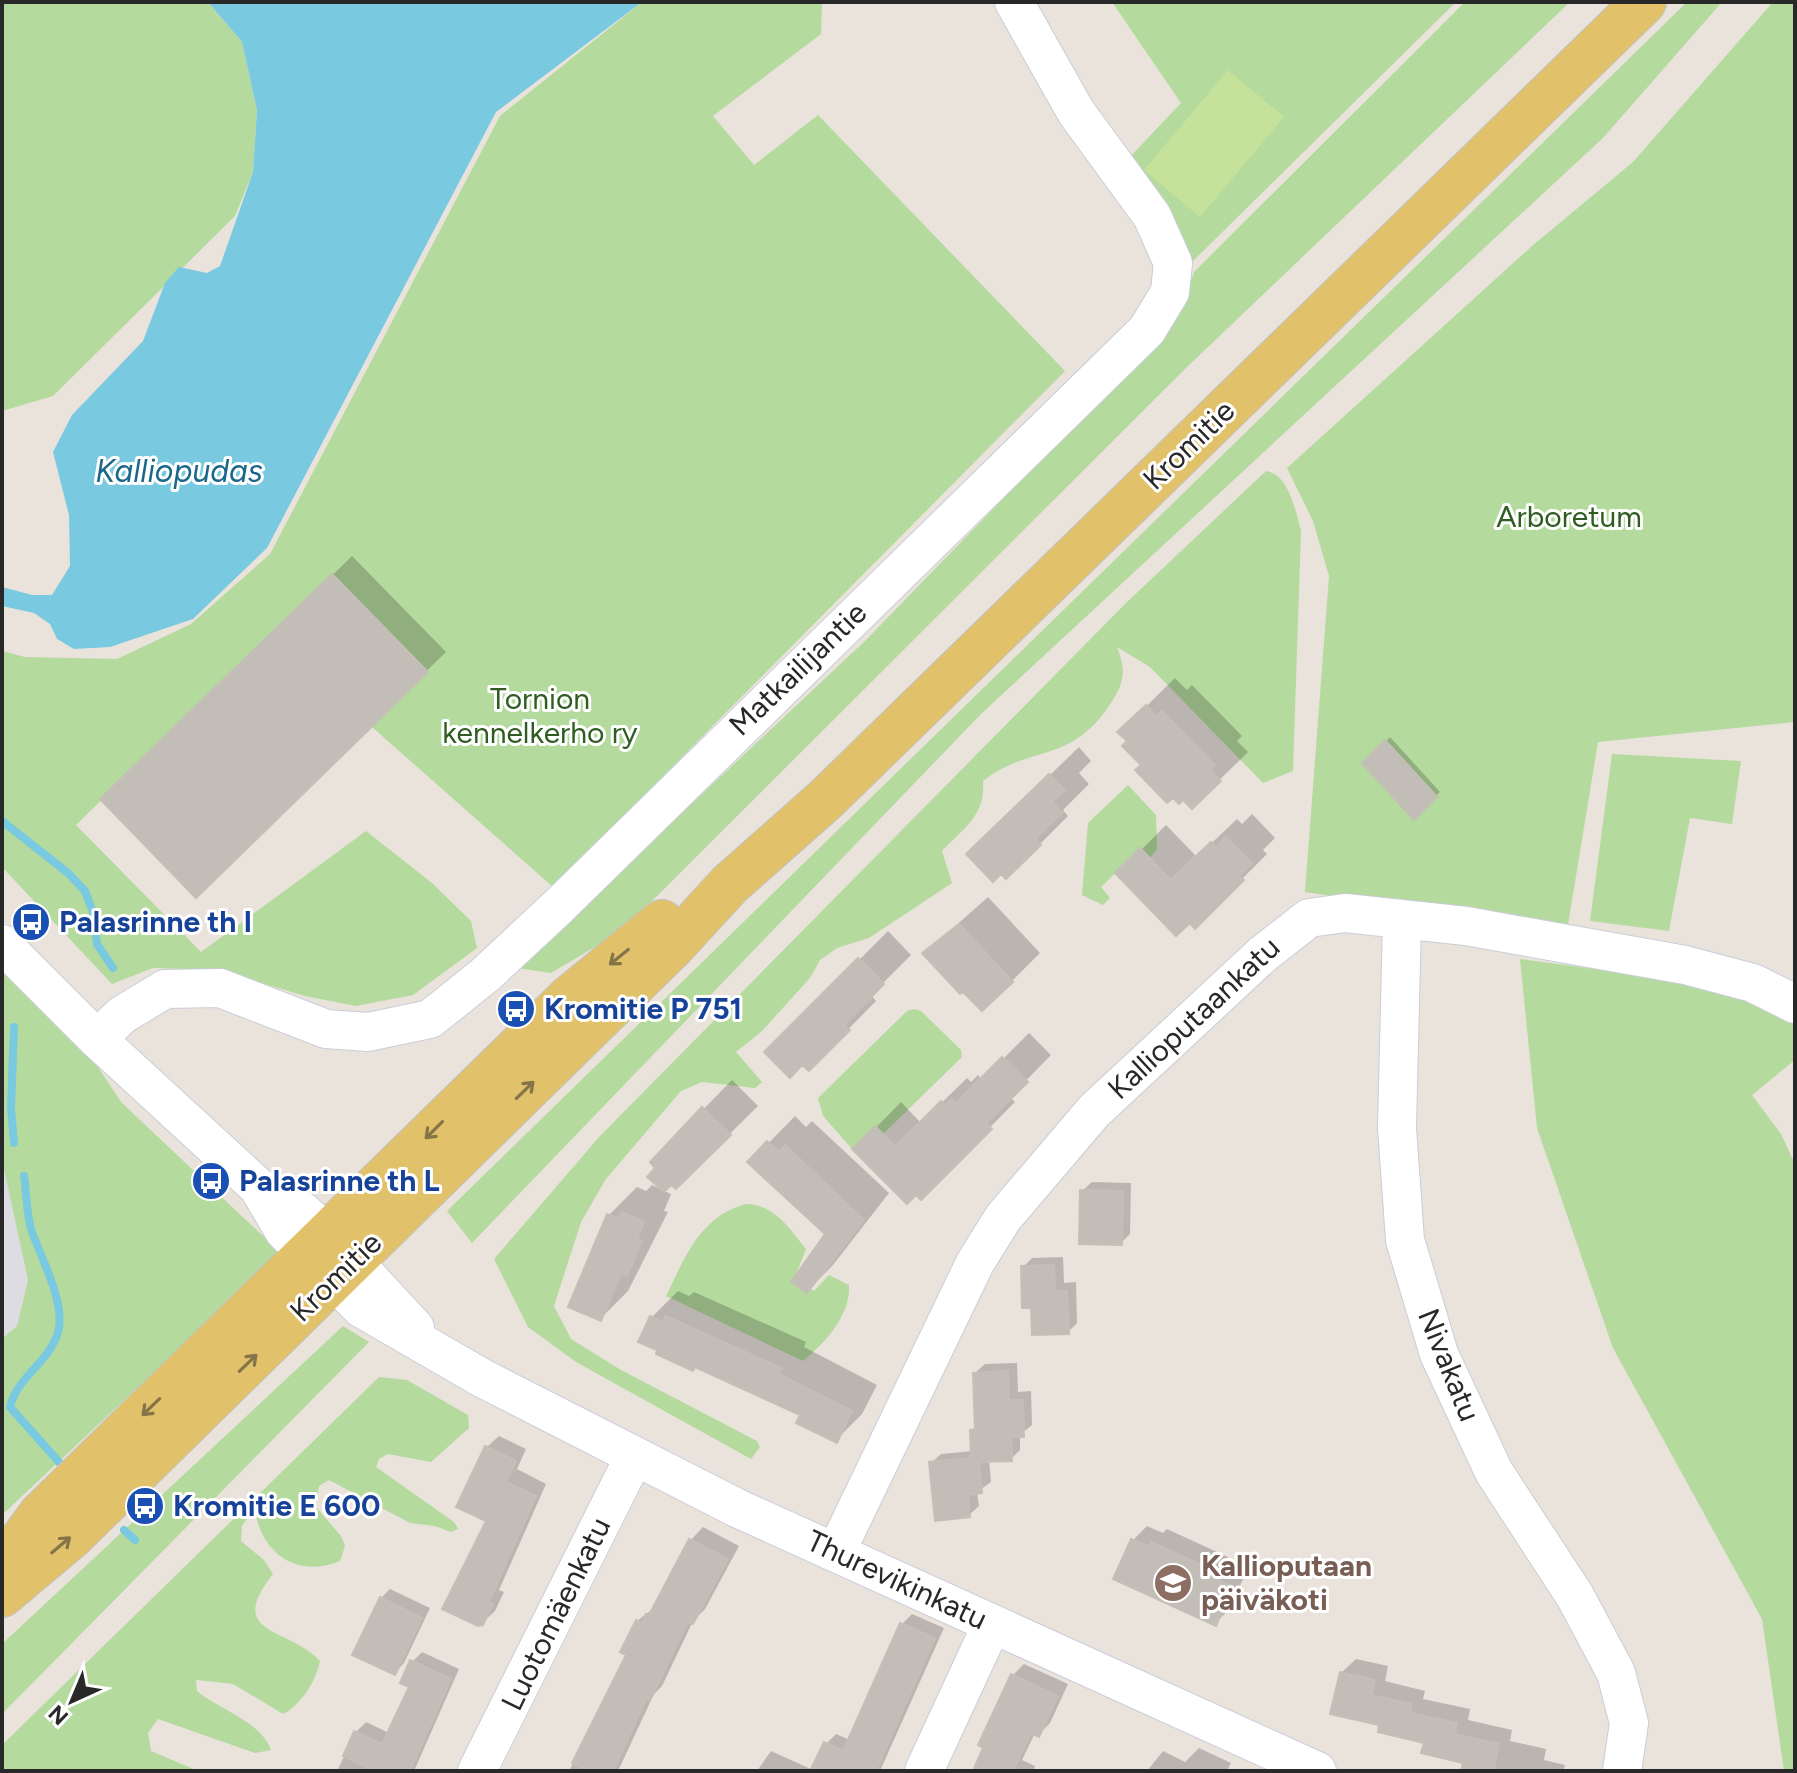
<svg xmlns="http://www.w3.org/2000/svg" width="1797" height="1773" font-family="Figtree,sans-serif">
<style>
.industrial{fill:#dddce2}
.green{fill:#b4da9e}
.pitch{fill:#c5e19a}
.water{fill:#79c9e1}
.shadow{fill:#0003}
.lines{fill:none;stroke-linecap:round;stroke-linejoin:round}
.stream{stroke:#79c9e1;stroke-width:8}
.building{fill:#c2bdb7;stroke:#c4bfb6;stroke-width:2}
.minor-casing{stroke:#cacdd9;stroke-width:40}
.major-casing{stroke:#c3c3c3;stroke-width:46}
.minor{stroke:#fff;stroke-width:38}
.major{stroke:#e1c169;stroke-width:44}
.oneway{stroke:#847448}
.labels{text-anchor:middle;stroke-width:6;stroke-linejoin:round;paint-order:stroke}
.street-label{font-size:30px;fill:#282828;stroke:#fff}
.park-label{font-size:30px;fill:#2f5d21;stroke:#fff}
.transit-label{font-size:30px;font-weight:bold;fill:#164399;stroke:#fff;text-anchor:start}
.education-label{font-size:30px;font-weight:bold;fill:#785e54;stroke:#fff;text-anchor:start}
.water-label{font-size:32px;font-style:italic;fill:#1b678a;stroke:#fff}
</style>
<rect width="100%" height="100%" fill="#e9e3dc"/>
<path class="industrial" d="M2 1160 28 1280 17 1326 2 1339Z"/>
<path class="green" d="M2 2H208L242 42 257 110 253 172 235 216 53 396 2 411Z
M642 2H822L821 34 713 116 754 165 818 115 1065 371 553 887 372 727 428 672 332 574 76 825 201 952 366 831 432 883 471 921 477 948 413 995 356 1006 305 996 218 970 153 968 112 984 2 867V651L25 657 117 659 191 624 270 554 500 116Z
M1112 2H1456L1191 263 1127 160 1181 103Z
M1465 2H1570L1187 367 622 931 551 973 517 968 867 639 1154 343 1181 307 1194 272Z
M1687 2H1722L1603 138 981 714 472 1243 447 1211Z
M1773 2H1795V722L1598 742 1567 931 1305 892 1329 576 1313 521 1287 468 1532 246 1633 162Z
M1266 471C1289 474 1296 512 1301 531L1293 771 1263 783 1150 667 1117 647C1126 670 1125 682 1111 703 1071 765 1030 744 983 781 986 815 964 828 942 851L952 883 869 938 837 948 820 960 810 978 762 1031 736 1052 762 1082 755 1088 702 1082 681 1091 606 1179 581 1222 554 1306 571 1339 621 1370 757 1441 760 1447 751 1459 576 1362 528 1327 494 1259 600 1136 1126 603Z
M1612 754 1741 761 1732 824 1690 818 1669 931 1590 921Z
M1128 785 1156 815 1157 849 1150 858 1140 849 1101 887 1110 898 1103 905 1082 895 1088 823Z
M1520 959 1795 996V1060L1752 1095 1781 1134 1795 1164V1771H1784L1762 1619 1613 1348 1537 1128Z
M2 962 98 1067 121 1102 281 1253 2 1515V1339L17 1326 28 1280 2 1160Z
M914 1009 921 1011 961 1050 962 1057 883 1134 875 1126 852 1149 823 1116 818 1098 907 1011Z
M745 1204C774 1204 789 1228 806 1249L795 1277 814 1291 829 1275 849 1285C851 1315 825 1343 803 1361L666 1296C685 1257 700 1217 745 1204Z
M343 1326 369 1342 2 1714V1644Z
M379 1377 407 1380 468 1415 469 1428 431 1462 388 1454 379 1459 376 1467 454 1522 458 1529 451 1532 435 1526 410 1523 329 1480 319 1486 316 1507 341 1536 345 1546 340 1561C300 1578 264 1556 256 1515L250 1514 242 1526 241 1541 264 1560 273 1574C224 1636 289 1627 320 1661 316 1681 301 1705 283 1714L233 1684 196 1680 197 1691C219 1710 261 1721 271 1750L255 1753 158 1719 148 1733 151 1751 198 1771H2V1745Z"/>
<path class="pitch" d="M1228 70 1284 117 1200 217 1144 170Z"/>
<path class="water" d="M208 2H642L496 112 267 548 193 619 110 647 74 649 57 639 50 624 34 613 2 606V587L32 595H52L70 566 69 515 53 452 72 415 143 341 165 283 179 267 207 273 220 266 253 172 257 110 242 42Z"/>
<path class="shadow" d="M352 556 446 652 196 895 103 799Z
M1175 678 1187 690 1192 685 1242 736 1237 741 1248 752 1193 806 1143 765 1120 732Z
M1390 737 1440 792 1414 817 1365 763Z
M1079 747 1091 761 1079 773 1089 784 1063 810 1068 816 1040 844 1001 871 997 826Z
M1252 814 1275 838 1263 850 1267 854 1195 926 1118 873 1166 825 1197 857 1237 819 1242 824Z
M988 897 1040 953 1012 981 925 953Z
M888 931 911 955 871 995 876 1001 809 1069 802 1062 767 1052Z
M1029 1033 1051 1055 1010 1097 1015 1102 921 1197 855 1149 901 1102 921 1123 967 1078 971 1082 978 1075 982 1080Z
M732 1080 758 1106 676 1187 652 1162Z
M795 1116 806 1127 812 1121 889 1193 833 1265 807 1291 828 1234 750 1162Z
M1092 1182 1131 1183 1130 1234 1121 1243 1082 1191Z
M652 1185 671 1194 664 1211 668 1212 628 1291 600 1319 609 1215 637 1187 646 1191Z
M1063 1257 1064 1283 1076 1282 1077 1323 1068 1332 1033 1306 1023 1267 1032 1258Z
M678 1291 689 1296 694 1292 806 1342 804 1347 877 1385 862 1414 836 1440 803 1414 652 1317Z
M1017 1363 1018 1392 1031 1391 1032 1425 1020 1435V1450L1011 1459 989 1460 991 1482 977 1492 979 1506 969 1515 931 1463 941 1454 973 1451 972 1430 977 1425 975 1373 985 1364Z
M499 1436 526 1449 517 1469 546 1484 499 1590 504 1592 495 1611 482 1623 488 1520 487 1447Z
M1147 1526 1163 1533 1167 1529 1228 1557 1225 1563 1246 1572 1230 1609 1215 1623 1133 1540Z
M703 1527 739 1546 705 1609 693 1621 662 1686 654 1694 618 1771H569L629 1654 637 1621 655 1607 691 1540Z
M390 1589 430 1608 404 1663 395 1673 381 1598Z
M912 1614 944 1628 880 1771H757L771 1751 813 1770 826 1744 836 1734 850 1740 902 1624Z
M422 1652 459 1669 414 1771H337L356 1732 366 1722 389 1733 412 1686V1662Z
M1356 1659 1388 1666 1385 1681 1425 1691 1423 1699 1470 1709 1468 1720 1512 1730 1510 1741 1546 1749 1544 1760 1565 1765 1563 1771H1463L1466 1761 1382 1724 1341 1673Z
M1024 1664 1068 1684 1050 1723 1039 1734 1035 1733 1022 1760 1035 1766 1033 1771H975L1013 1675Z
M1199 1748 1231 1763 1227 1771H1147L1163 1751 1185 1762Z"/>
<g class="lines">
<path class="stream" d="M2 821 68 873 85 891 93 912 97 944 113 968
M14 1143 11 1108 14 1027
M24 1176C27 1194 26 1215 32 1232 41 1257 64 1301 59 1328 53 1360 17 1376 10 1407L66 1470
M124 1530 135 1540"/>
</g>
<path class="building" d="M332 574 428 672 196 898 100 799Z
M1146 705 1157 716 1162 711 1215 765 1210 770 1221 781 1192 809 1183 800 1179 804 1173 798 1167 803 1135 770 1141 765 1122 746 1127 741 1117 732Z
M1385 740 1437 797 1414 820 1362 763Z
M1049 774 1065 790 1052 802 1062 813 1035 839 1041 845 1006 879 1001 874 993 882 966 854Z
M1226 837 1252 864 1239 876 1244 880 1195 929 1190 923 1176 936 1115 873 1140 848 1171 880 1211 842 1216 847Z
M959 924 1013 982 982 1011 963 992 960 994 922 953Z
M858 958 884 984 844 1025 850 1030 809 1071 802 1065 790 1078 764 1052Z
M1002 1057 1028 1082 986 1123 992 1129 921 1200 916 1195 907 1204 852 1149 875 1126 895 1147 941 1101 945 1105 952 1099 956 1103Z
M702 1107 731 1135 676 1189 671 1185 664 1192 647 1177 655 1168 650 1162Z
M767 1141 779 1152 785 1145 864 1220 807 1293 791 1282 825 1234 747 1162Z
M1080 1190 1123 1191 1122 1245 1079 1244Z
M622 1212 644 1222 637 1239 642 1241 627 1276 621 1274 601 1321 568 1307 607 1214 619 1219Z
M1054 1265 1055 1291H1067L1069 1334 1032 1335 1031 1308H1022L1021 1266Z
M650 1316 663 1322 666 1316 781 1368 779 1374 852 1411 837 1443 796 1423 800 1415 695 1367 693 1371 656 1354 657 1350 638 1342Z
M1008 1371 1009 1400H1023L1024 1437H1011L1012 1461 979 1462 982 1493 968 1495 970 1517 935 1521 929 1462 971 1458 970 1430 975 1429 973 1373Z
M485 1446 516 1461 506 1482 536 1496 489 1602 493 1604 483 1625 478 1626 442 1609 486 1521 456 1507Z
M689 1539 728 1559 693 1624 688 1622 650 1700 646 1699 613 1771H589L572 1763 626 1655 620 1652 636 1620 642 1623 646 1614 649 1615Z
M1131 1539 1149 1547 1151 1542 1215 1571 1212 1577 1233 1587 1216 1626 1113 1579Z
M380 1597 422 1618 395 1675 352 1655Z
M900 1623 935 1638 877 1768 883 1771H810L824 1742 843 1751Z
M410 1660 451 1679 410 1771H375L343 1756 354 1731 382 1744 409 1687 400 1683Z
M1340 1672 1375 1680 1372 1695 1412 1704 1410 1713 1457 1723 1455 1734 1499 1744 1493 1771H1461L1463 1763 1421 1753 1424 1743 1378 1732 1379 1725 1330 1714Z
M1011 1674 1058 1696 1039 1737 1031 1733 1013 1771H973L983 1748 978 1745Z"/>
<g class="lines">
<defs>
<path id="minor" d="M1402 921 1397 1128 1405 1240 1439 1354 1494 1472 1575 1596 1616 1673 1629 1723 1622 1771
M2 944 97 1039 258 1187 302 1211 328 1234 415 1328
M97 1039 122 1015 165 989 220 988 326 1029 368 1032 430 1019 485 975 559 906 1147 330 1170 292 1173 263 1152 216 1076 112 1014 2
M258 1187 284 1231 361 1308 482 1378 737 1508 1317 1771
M836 1552 975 1263 1003 1218 1094 1111 1263 954 1309 918 1345 913 1466 926 1685 965 1753 983 1795 1004
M477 1771 634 1457
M924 1771 992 1624"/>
<path id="major" d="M2 1567 41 1514 570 997 662 922
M2 1595 71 1537 673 946 730 884 826 799 1644 2"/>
</defs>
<use href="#minor" class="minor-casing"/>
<use href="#major" class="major-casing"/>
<use href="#minor" class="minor"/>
<use href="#major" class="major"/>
</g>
<defs><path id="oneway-shaft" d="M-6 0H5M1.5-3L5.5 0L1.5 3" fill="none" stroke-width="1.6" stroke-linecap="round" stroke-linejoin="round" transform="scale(2)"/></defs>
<g class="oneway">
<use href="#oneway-shaft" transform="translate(619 957) rotate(141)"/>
<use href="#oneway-shaft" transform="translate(525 1090) rotate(-44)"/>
<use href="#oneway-shaft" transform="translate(434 1130) rotate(135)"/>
<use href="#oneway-shaft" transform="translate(248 1363) rotate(-44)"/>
<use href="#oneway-shaft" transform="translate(151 1407) rotate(136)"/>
<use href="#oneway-shaft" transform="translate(61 1545) rotate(-40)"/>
</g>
<defs>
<symbol id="bus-disc" viewBox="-11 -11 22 22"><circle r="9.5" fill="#1a4fb4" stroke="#fff"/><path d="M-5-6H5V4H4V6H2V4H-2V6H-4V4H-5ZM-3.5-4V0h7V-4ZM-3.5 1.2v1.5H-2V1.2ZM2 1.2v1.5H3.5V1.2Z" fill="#fff"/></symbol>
<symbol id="school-disc" viewBox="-11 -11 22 22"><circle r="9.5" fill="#8d6e63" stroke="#fff"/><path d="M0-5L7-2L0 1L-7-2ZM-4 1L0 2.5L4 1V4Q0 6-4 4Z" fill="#fff"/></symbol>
</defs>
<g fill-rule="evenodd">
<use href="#bus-disc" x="9" y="900" width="44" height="44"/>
<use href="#bus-disc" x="494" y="987" width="44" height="44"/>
<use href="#bus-disc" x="189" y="1159" width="44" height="44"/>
<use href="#bus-disc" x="123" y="1484" width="44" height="44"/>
<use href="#school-disc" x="1151" y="1561" width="44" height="44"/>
</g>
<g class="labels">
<g class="street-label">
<text transform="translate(1189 445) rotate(-44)" y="10">Kromitie</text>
<text transform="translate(798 669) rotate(-44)" y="10">Matkailijantie</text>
<text transform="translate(1194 1018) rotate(-43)" y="10">Kallioputaankatu</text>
<text transform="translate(336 1277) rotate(-44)" y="10">Kromitie</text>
<text transform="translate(1449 1365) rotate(68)" y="10">Nivakatu</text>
<text transform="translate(897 1580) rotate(25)" y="10">Thurevikinkatu</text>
<text transform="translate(556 1614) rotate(-64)" y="10">Luotomäenkatu</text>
</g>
<g class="park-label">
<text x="1569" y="527">Arboretum</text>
<text x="540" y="709">Tornion<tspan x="540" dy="34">kennelkerho ry</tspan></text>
</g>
<g class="transit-label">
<text x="59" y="932">Palasrinne th I</text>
<text x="544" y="1019">Kromitie P 751</text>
<text x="239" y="1191">Palasrinne th L</text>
<text x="173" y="1516">Kromitie E 600</text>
</g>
<g class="education-label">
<text x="1201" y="1576">Kallioputaan<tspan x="1201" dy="34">päiväkoti</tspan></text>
</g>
<g class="water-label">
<text x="179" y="482">Kalliopudas</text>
</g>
</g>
<rect width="1797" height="1773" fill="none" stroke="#282828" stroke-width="8"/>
<g transform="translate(72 1701) rotate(224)" stroke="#ffffff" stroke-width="6" paint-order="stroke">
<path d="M0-6L14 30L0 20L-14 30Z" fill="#282828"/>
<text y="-12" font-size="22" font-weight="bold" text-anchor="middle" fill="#282828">N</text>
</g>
</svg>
